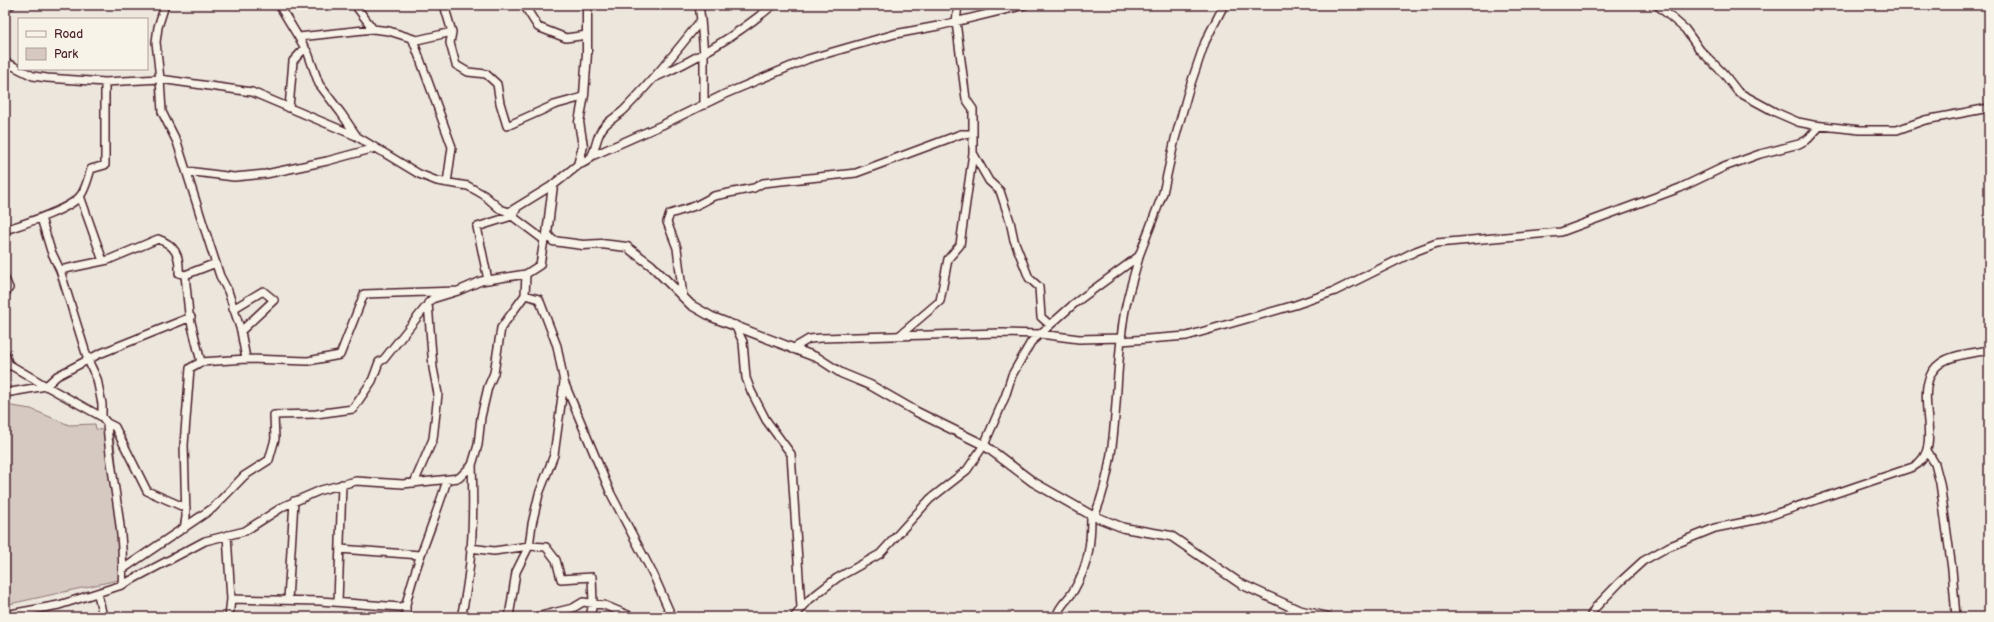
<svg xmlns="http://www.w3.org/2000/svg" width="1994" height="622" font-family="'Balsamiq Sans',sans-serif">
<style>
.green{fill:#d5c9c2;stroke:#907476}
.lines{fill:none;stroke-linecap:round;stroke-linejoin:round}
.minor-casing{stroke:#4a1f2b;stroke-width:10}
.tertiary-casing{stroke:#4a1f2b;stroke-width:11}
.minor{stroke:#f7f3e8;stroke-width:7}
.tertiary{stroke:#f7f3e8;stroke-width:8}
</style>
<rect width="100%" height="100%" fill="#ece6dd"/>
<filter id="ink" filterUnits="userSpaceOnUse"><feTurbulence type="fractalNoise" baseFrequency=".025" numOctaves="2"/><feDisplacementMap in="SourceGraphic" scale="8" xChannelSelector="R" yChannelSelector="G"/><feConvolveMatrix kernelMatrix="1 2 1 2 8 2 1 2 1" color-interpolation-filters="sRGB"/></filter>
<g filter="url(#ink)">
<path class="green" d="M5 405 31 409 69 425 95 424 96 429 113 432 127 578 5 605Z"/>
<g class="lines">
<defs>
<path id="minor" d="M165 5 158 27 156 42 160 79 162 112 177 142 205 230 220 276 228 291 241 331
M279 5 308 53 319 84 341 113 356 135
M355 5 373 29
M444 5 452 32 450 43 456 65 468 72 486 74 497 84 500 103 507 126 554 105 583 97
M524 5 538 27 566 38 587 35
M1657 5 1685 29 1700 50 1724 74 1738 92 1775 112 1798 122 1813 125 1860 130H1897L1925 120 1989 108
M5 7 11 5
M701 20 704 54V105
M299 37 373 29 389 31 417 40 452 32
M413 40 452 147 447 183
M5 62 33 76 47 78 105 82 160 79 252 92 356 136 419 174 437 181 468 186 484 195 500 209 509 212 553 185
M654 78C697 59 737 35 773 5
M289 108 293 61 305 48
M973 153 989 181 1000 191 1010 221 1014 240 1029 278 1039 287 1041 317 1050 325
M592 156 662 125 725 94 808 59 895 34 938 26 1025 5
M578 165C599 159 592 144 602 129 607 121 618 116 625 109 652 81 677 51 701 20L699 5
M187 171 234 177 266 174 327 161 375 148
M80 196 103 261
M512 216 544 240
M41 218 51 251 60 270 88 360 97 379 102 404V417
M5 230C23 224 70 210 81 195 86 188 88 178 91 169L105 165V82
M60 270 108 260 158 239C175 245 180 255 179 273L185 275 216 263
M5 279 9 288 5 294
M488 280 477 227 512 216 516 210
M683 297 677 248 667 222 670 214 695 206 714 196 754 188 763 183 856 173 961 134H973
M233 309 263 291 274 300 241 331 246 359 308 361 340 355 364 294 458 291 481 281 526 274
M735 325 743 342 746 378 751 391 766 420 791 454 801 607
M899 336 940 301 948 259 960 245 973 153V109L966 99 956 22 958 5
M1121 341 1187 336 1295 305 1335 291 1416 251 1437 243 1561 232 1680 188 1724 167 1760 154 1799 144 1808 139 1820 126
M792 349 809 339 821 338 1001 333 1040 334 1079 339 1122 338
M5 353 9 366
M5 362 46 386 57 376 99 354 191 317
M201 362 246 359
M564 382 611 494 653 574 672 617
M5 393 46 386 102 417 107 423 115 427 147 491 186 508
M107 423C110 477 126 530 122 585
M1928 452 1935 464 1940 483 1952 569 1956 617
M414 483 433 439 438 394 433 368 428 303
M1094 517C1121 453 1113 383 1124 316 1127 296 1134 276 1139 257
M184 529 186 517 184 445 190 368 201 362 189 314 185 275
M227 535 231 599 229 617
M470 548 494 551 529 546 546 547 556 560 561 579 592 577 593 603 590 617
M340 549 420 555
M123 569 213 508 244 476 269 460 275 439 274 415 316 414 353 409 372 381 379 362 384 359 432 299 458 291
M98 594 103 617
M231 599 320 601 400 607 406 605C415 562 435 522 447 480
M288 600 294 501
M338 602 342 484
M406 605V617
M5 615 59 605 122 585 205 541 245 531 284 506 321 490 356 481 403 484 459 478 472 465 478 445 481 417 488 387 494 373 501 328 525 295 526 274 540 265 544 240 549 238
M461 617C473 568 474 515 472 465
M509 617 516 572 529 546 532 524 539 494 554 455 564 382 557 346 539 299 525 295
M536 617 573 608 583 602 604 605 633 617
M794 617 810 599 837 578 880 554 930 499 967 470 984 445 1005 397 1012 375 1031 342 1075 303 1139 256 1163 193 1175 139 1188 92 1205 42 1224 5
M1056 617C1061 602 1068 601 1074 590 1089 564 1091 544 1091 515
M1590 617 1595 608 1620 582 1643 561 1668 547 1715 528 1760 519 1913 467C1950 447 1905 386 1942 362 1955 354 1974 353 1989 350"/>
<path id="tertiary" d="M587 5V53L584 95 579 122 583 146 578 165 553 185 547 234 553 241 583 245 601 244 627 247 651 265 691 305 712 317 818 358 841 373 870 385 917 412 984 445 1033 482 1091 515 1124 528 1171 536 1241 584 1298 610 1328 617"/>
</defs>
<use href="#minor" class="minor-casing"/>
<use href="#tertiary" class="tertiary-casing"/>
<use href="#minor" class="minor"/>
<use href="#tertiary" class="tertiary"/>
</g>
</g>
<rect width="1994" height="622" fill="none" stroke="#f7f3e8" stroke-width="20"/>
<rect x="10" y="10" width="1974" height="602" fill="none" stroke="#4a1f2b" stroke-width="1.5" filter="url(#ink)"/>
<rect x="18" y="18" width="130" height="52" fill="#f7f3e8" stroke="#b29e9c"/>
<rect x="26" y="31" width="20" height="6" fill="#f7f3e8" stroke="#b29e9c"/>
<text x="54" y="38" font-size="12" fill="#4a1f2b">Road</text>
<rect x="26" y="48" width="20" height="12" fill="#d5c9c2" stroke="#b29e9c"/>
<text x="54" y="58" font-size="12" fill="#4a1f2b">Park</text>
</svg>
